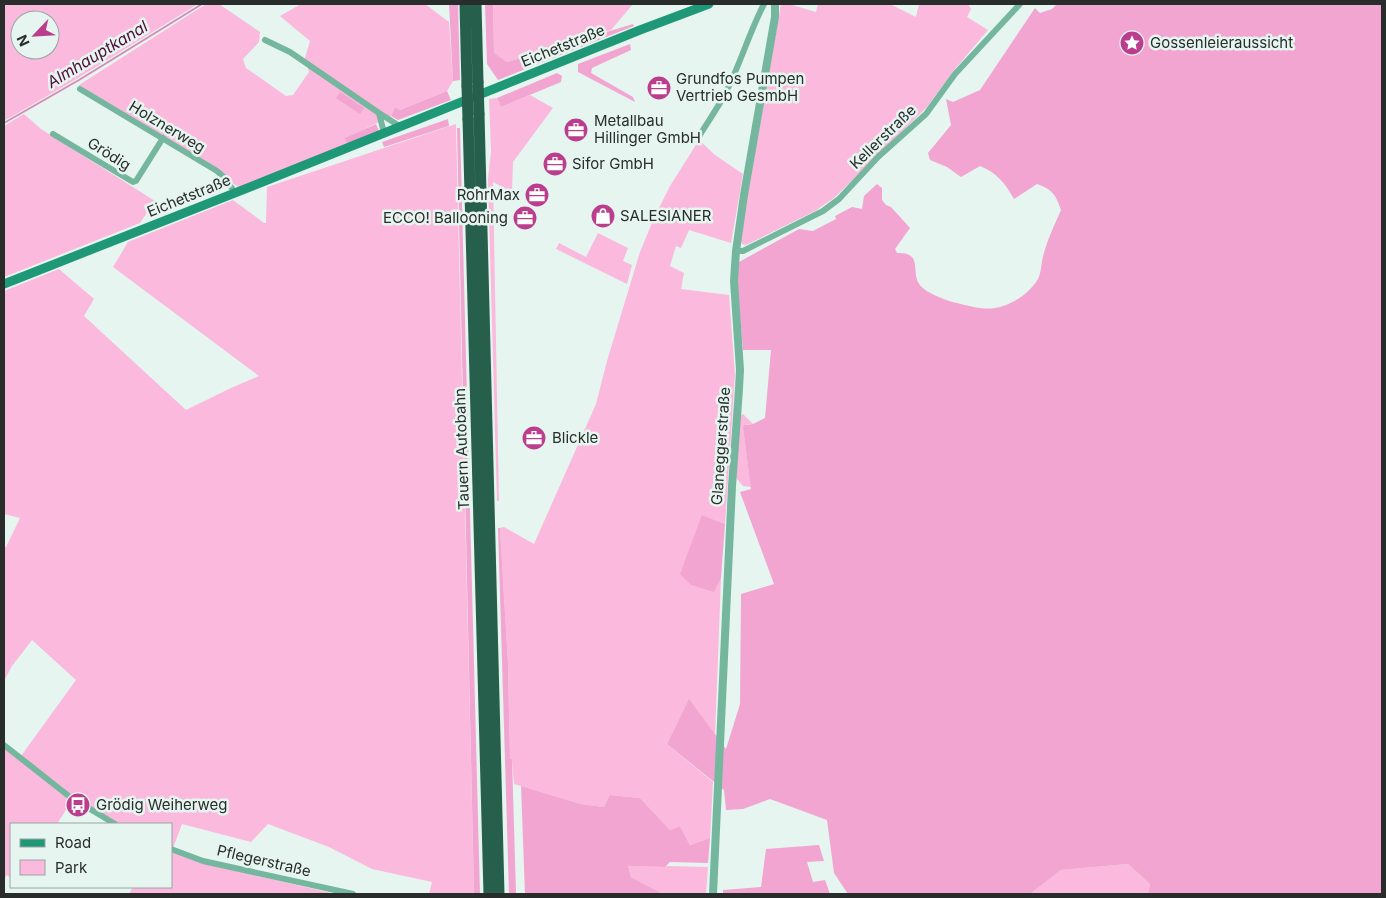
<svg xmlns="http://www.w3.org/2000/svg" width="1386" height="898" font-family="Inter,sans-serif">
<style>
.green{fill:#fbb9dd;fill-rule:evenodd}
.forest{fill:#f2a5d1}
.lines{fill:none;stroke-linecap:round;stroke-linejoin:round}
.stream{stroke:#d78cb7;stroke-width:2}
.minor{stroke:#75b69f;stroke-width:6}
.tertiary{stroke:#75b69f;stroke-width:8}
.secondary{stroke:#1f9877;stroke-width:9}
.motorway{stroke:#275f4d;stroke-width:11}
.motorway-bridge{stroke:#275f4d;stroke-width:11}
.labels{text-anchor:middle;stroke-width:5;stroke-linejoin:round;paint-order:stroke}
.poi-label{font-size:15px;fill:#282d2b;stroke:#e6f5ef;text-anchor:start}
.street-label{font-size:15px;fill:#282d2b;stroke:#e6f5ef}
.water-label{font-size:16px;font-style:italic;fill:#510e3a;stroke:#e6f5ef}
</style>
<rect width="100%" height="100%" fill="#e6f5ef"/>
<path class="green" d="M4 4H198L73 81 4 121ZM20 20H50V50H20Z
M206 4H219L260 32 259 42 243 59 246 68 286 96 293 95 309 72 305 58 310 41 280 16 301 4H425L449 22 453 81 447 91 400 110 395 107 391 116 346 138 348 144 239 187 232 183 223 173 79 85Z
M493 4H633L611 30 507 62 494 54Z
M781 4H789L816 12 818 4H890L916 17 919 4H968L971 9 967 17 988 30 955 69 927 107 834 198 815 211 746 245 742 244 741 241V233Z
M530 95 553 108 513 162 512 192 493 182 499 501H497L488 179 491 151 489 99 497 98 501 107Z
M24 114 41 129 155 201 140 223 4 277V126Z
M456 124 474 894H429L432 882 372 869 329 847 268 824 251 842 182 824 172 851 203 863 335 894H129L133 887H171V824H113L71 802 57 824H11V878L7 875 4 879V743L21 756 76 680 32 640 12 666 4 681V547H6L20 518 4 514V291L59 269 94 299 84 316 186 410 231 388 259 376 113 267 128 242 233 200 264 223H266L267 187Z
M699 140 715 155 743 174 731 243 689 230 681 248 676 246 670 266 684 273 681 289 729 295 735 375 725 524 702 515 713 592 721 578 715 735 689 700 667 744 713 782 710 838 690 845 680 826 670 830 640 798 611 795 604 807 581 804 514 784 512 760 510 759 508 663 500 528 504 527 534 544 596 404 607 361 640 252 654 218 670 186Z
M598 233 628 248 623 261 632 265 627 284 556 249 559 243 586 257Z
M743 414 753 424H747L743 428 751 487 743 486 736 478 740 416Z
M1128 864 1150 884 1148 894H1030L1061 870Z
M628 866 665 867 667 866 708 867 706 894H663L631 877Z"/>
<path class="forest" d="M449 4H458L460 80 453 81Z
M485 4H493L494 53 507 62 633 24 634 26 498 80 487 64Z
M1057 4H1382V894H1148L1150 884 1128 864 1061 870 1030 894H848L834 873 827 820 770 799 743 809 726 810 724 790 667 744 689 699 726 749 740 704 741 594 774 584 740 492 751 489 743 428 744 425 753 424 765 418 771 350H743L737 281 739 262 799 229 813 231 836 219 835 216 852 207 862 209 864 196 877 184 882 188V200L886 205 891 207 910 228 895 249 897 253C922 252 912 270 918 282 922 292 947 301 957 303 969 306 983 310 995 308 1012 305 1029 294 1038 279 1042 271 1041 261 1044 253 1048 238 1055 224 1061 210 1056 195 1052 189 1037 184L1014 199C1005 183 997 173 980 166L961 177 947 167 930 160 928 153 951 125 946 99 953 102 980 90 1035 8 1040 13 1052 9Z
M630 44 631 50 592 68 591 73 633 97 635 102 578 72V64Z
M557 73 562 76 561 82 501 107 497 98Z
M447 91 451 100 398 120 391 116 395 107 400 110Z
M340 92 364 108 360 114 336 98Z
M448 119 449 126 384 147 382 142Z
M376 124 379 131 348 144 345 138Z
M457 128H460L480 894H474Z
M702 515 725 524 721 578 714 592 691 585 680 574Z
M498 528H500L508 663 510 759H512L516 893H509Z
M521 786 581 804 604 807 610 795 640 798 670 830 680 826 690 845 710 838 708 863 670 862 665 867 628 866 631 877 663 894H525Z
M819 845 824 861 807 862 813 882 825 880 830 894H723V890L761 887 766 849Z"/>
<g class="lines">
<path class="stream" d="M4 123 79 80 202 4"/>
<path class="minor" d="M265 40 290 52 379 113 384 133
M80 89 217 171 226 179 235 193
M379 113 401 127
M53 134 133 182 136 181 163 138
M698 138C707 123 717 109 725 94 740 65 749 33 764 4
M736 251H743L823 211 839 199 878 157 926 114 955 74 1020 4
M4 745 70 797 115 824
M171 849 203 861 353 894"/>
<path class="tertiary" d="M713 894 732 486 739 389 740 370 734 281 736 251 744 195 775 17V4"/>
<path class="secondary" d="M4 284 265 181 640 30 709 4"/>
<path class="motorway" d="M465 4 467 86
M476 4 478 82
M479 114 499 894
M468 119 489 894"/>
<path class="motorway-bridge" d="M478 82 479 114
M467 86 468 119"/>
</g>
<defs>
<symbol id="sight-disc" viewBox="-11 -11 22 22"><circle r="9.5" fill="#bb3e8e" stroke="#e6f5ef"/><path d="M0-6L1.8-2.2L6-1.7L2.9 1.2L3.7 5.4L0 3.3L-3.7 5.4L-2.9 1.2L-6-1.7L-1.8-2.2Z" fill="#fff"/></symbol>
<symbol id="office-disc" viewBox="-11 -11 22 22"><circle r="9.5" fill="#bb3e8e" stroke="#e6f5ef"/><path d="M-6-3h4V-5.5h4V-3h4V5H-6ZM-1-4.5V-3h2v-1.5ZM-6 0V1H6V0Z" fill="#fff"/></symbol>
<symbol id="shop-disc" viewBox="-11 -11 22 22"><circle r="9.5" fill="#bb3e8e" stroke="#e6f5ef"/><path d="M-5-2.5h2.3a2.7 3.5 0 0 1 5.4 0H5L5.5 6h-11ZM-1.5-2.5h3a1.5 2.3 0 0 0-3 0Z" fill="#fff"/></symbol>
<symbol id="bus-disc" viewBox="-11 -11 22 22"><circle r="9.5" fill="#bb3e8e" stroke="#e6f5ef"/><path d="M-5-6H5V4H4V6H2V4H-2V6H-4V4H-5ZM-3.5-4V0h7V-4ZM-3.5 1.2v1.5H-2V1.2ZM2 1.2v1.5H3.5V1.2Z" fill="#fff"/></symbol>
</defs>
<g fill-rule="evenodd">
<use href="#sight-disc" x="1118" y="29" width="28" height="28"/>
<use href="#office-disc" x="645" y="74" width="28" height="28"/>
<use href="#office-disc" x="562" y="116" width="28" height="28"/>
<use href="#office-disc" x="541" y="150" width="28" height="28"/>
<use href="#office-disc" x="523" y="181" width="28" height="28"/>
<use href="#shop-disc" x="589" y="202" width="28" height="28"/>
<use href="#office-disc" x="511" y="204" width="28" height="28"/>
<use href="#office-disc" x="520" y="424" width="28" height="28"/>
<use href="#bus-disc" x="64" y="791" width="28" height="28"/>
</g>
<g class="labels">
<g class="poi-label">
<text x="1150" y="48">Gossenleieraussicht</text>
<text x="676" y="84">Grundfos Pumpen<tspan x="676" dy="17">Vertrieb GesmbH</tspan></text>
<text x="594" y="126">Metallbau<tspan x="594" dy="17">Hillinger GmbH</tspan></text>
<text x="572" y="169">Sifor GmbH</text>
<text x="520" y="200" text-anchor="end">RohrMax</text>
<text x="620" y="221">SALESIANER</text>
<text x="508" y="223" text-anchor="end">ECCO! Ballooning</text>
<text x="552" y="443">Blickle</text>
<text x="96" y="810">Grödig Weiherweg</text>
</g>
<g class="street-label">
<text transform="translate(563 46) rotate(-22)" y="5">Eichetstraße</text>
<text transform="translate(167 127) rotate(31)" y="5">Holznerweg</text>
<text transform="translate(883 137) rotate(-44)" y="5">Kellerstraße</text>
<text transform="translate(109 154) rotate(32)" y="5">Grödig</text>
<text transform="translate(189 196) rotate(-22)" y="5">Eichetstraße</text>
<text transform="translate(721 446) rotate(-86)" y="5">Glaneggerstraße</text>
<text transform="translate(462 449) rotate(-92)" y="5">Tauern Autobahn</text>
<text transform="translate(264 861) rotate(13)" y="5">Pflegerstraße</text>
</g>
<g class="water-label">
<text transform="translate(97 54) rotate(-31)" y="6">Almhauptkanal</text>
</g>
</g>
<rect width="1386" height="898" fill="none" stroke="#282d2b" stroke-width="10"/>
<rect x="10" y="823" width="162" height="65" fill="#e6f5ef" stroke="#9aa5a1"/>
<rect x="20" y="839" width="25" height="8" fill="#1f9877" stroke="#9aa5a1"/>
<text x="55" y="848" font-size="15" fill="#282d2b">Road</text>
<rect x="20" y="860" width="25" height="15" fill="#fbb9dd" stroke="#9aa5a1"/>
<text x="55" y="873" font-size="15" fill="#282d2b">Park</text>
<g transform="translate(35 35) rotate(245)"><circle r="24" fill="#e6f5ef" stroke="#9aa5a1"/>
<path d="M0-4L9 19L0 12L-9 19Z" fill="#bb3e8e"/>
<text y="-8" font-size="14" font-weight="bold" text-anchor="middle" fill="#282d2b">N</text>
</g>
</svg>
